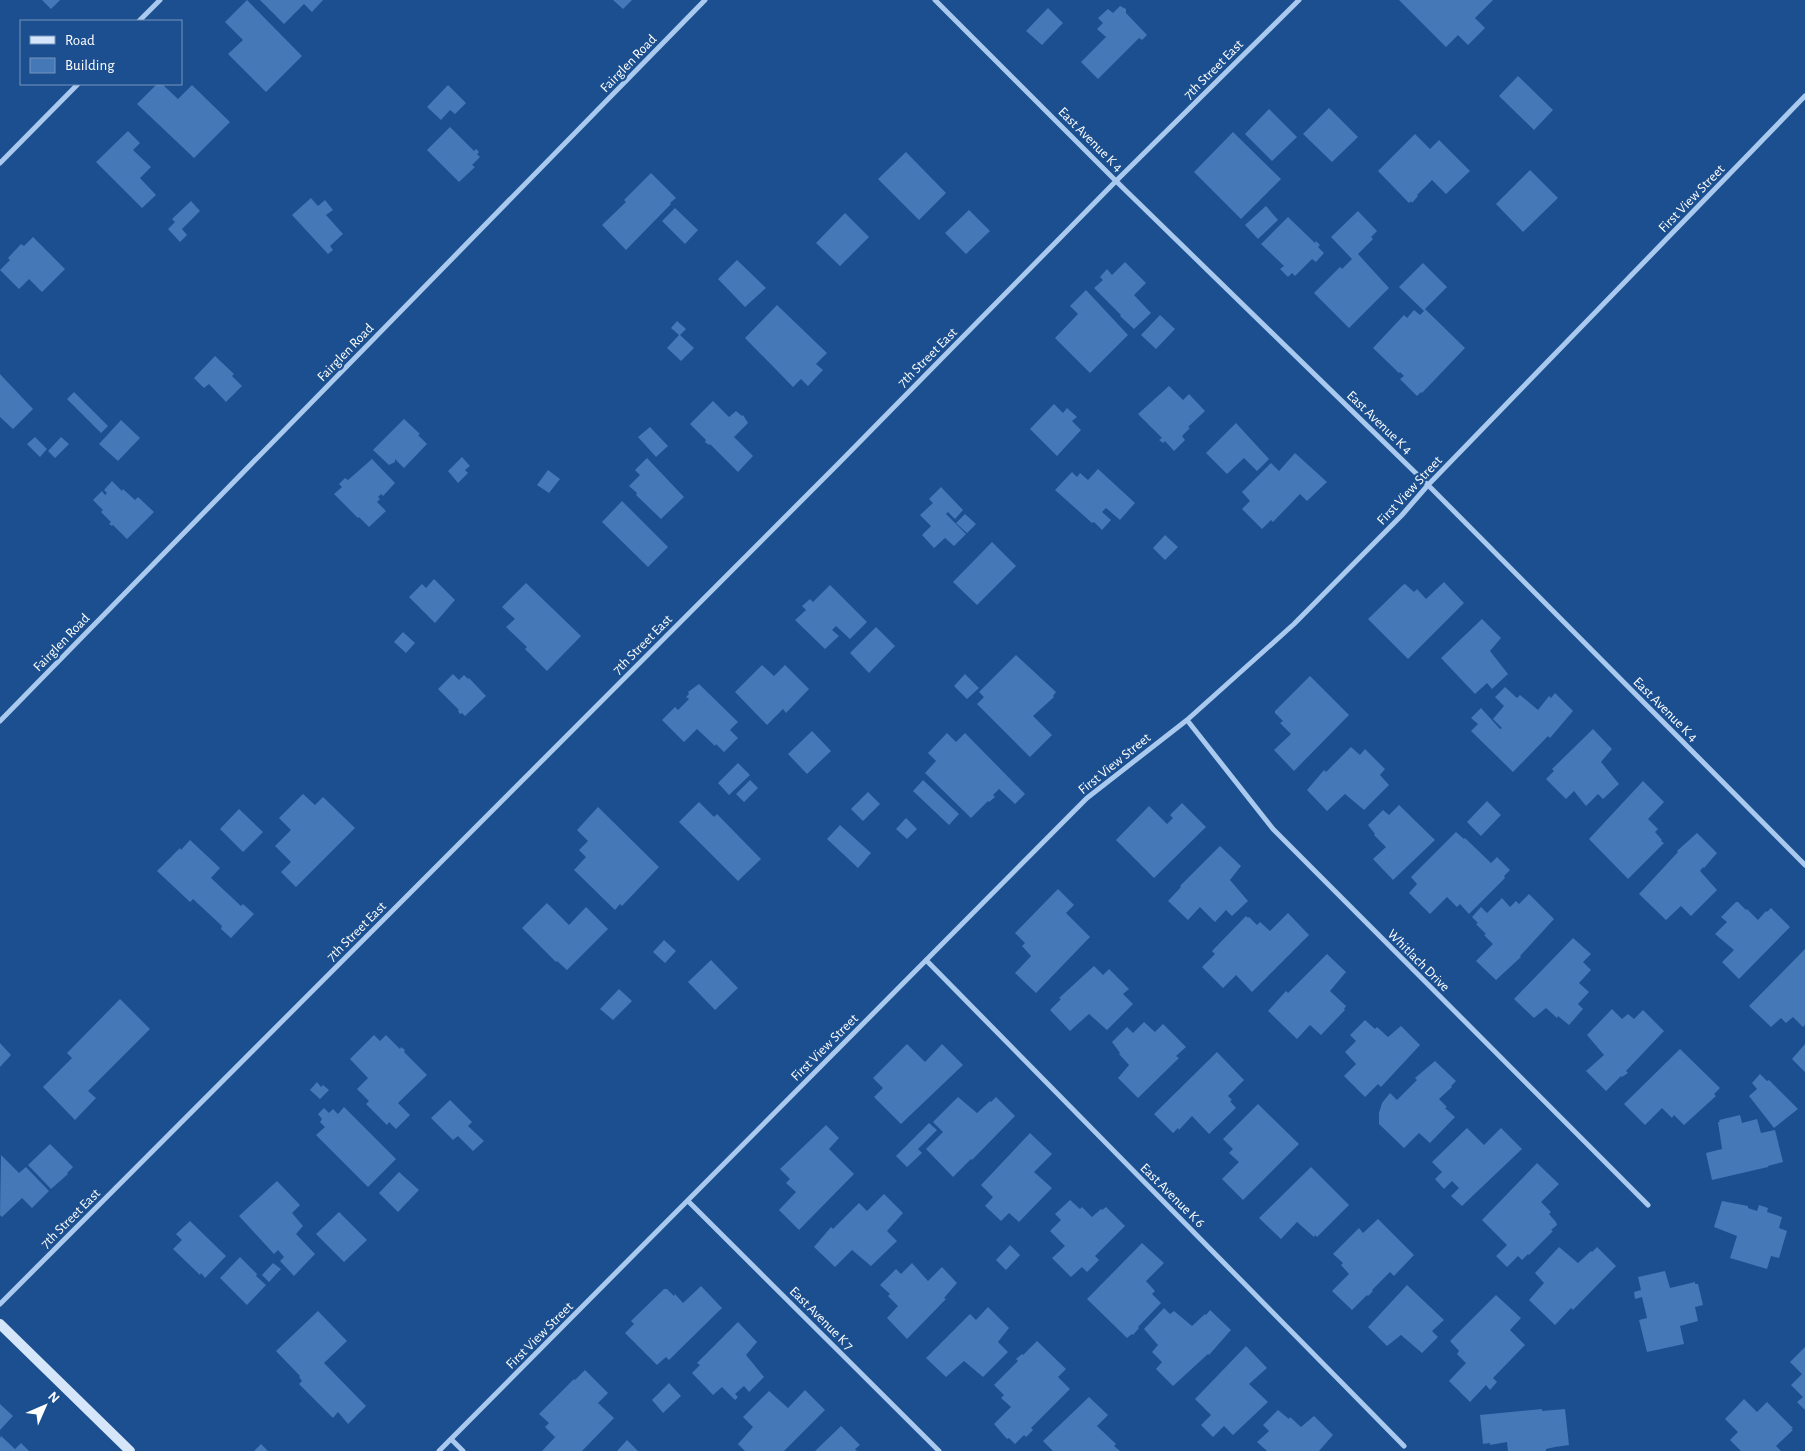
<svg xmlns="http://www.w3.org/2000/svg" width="1805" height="1451" font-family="'Alegreya Sans',sans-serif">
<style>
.building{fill:#4478b7}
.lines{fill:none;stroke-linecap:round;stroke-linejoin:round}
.street{stroke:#a9c9ee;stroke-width:5}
.secondary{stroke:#d6e6fa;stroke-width:10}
.labels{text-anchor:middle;stroke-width:4.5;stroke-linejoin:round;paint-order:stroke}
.street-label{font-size:14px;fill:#fff;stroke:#1b4f8f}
</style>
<rect width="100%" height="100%" fill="#1b4f8f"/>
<path class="building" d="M42 0H60L51 9Z
M247 0 302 56 266 92 228 54 243 40 225 22Z
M260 0H323L312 12 304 4 284 24Z
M613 0H632L623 9Z
M1399 0H1493L1475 18 1485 28 1468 45 1458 35 1446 47Z
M1120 6 1126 9V13L1147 35 1142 40 1139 38 1098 79 1081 62 1106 37 1097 29 1103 23 1098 18 1108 9 1113 13Z
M1048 8 1063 23 1042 45 1026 31Z
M1518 76 1553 110 1534 130 1499 96Z
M157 84H162L178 99 192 85 230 122 194 158 137 104Z
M448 85 466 103 455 114 450 110 441 120 427 107Z
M1329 108 1358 137 1332 162 1303 134Z
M1269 109 1297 137 1272 161 1245 134Z
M450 127 474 151 476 149 479 152 477 154 480 157 472 165 475 167 459 182 427 150Z
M128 131 140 143 133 150 151 167 140 178 156 195 142 208 96 162Z
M1233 132 1281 179 1241 219 1194 172Z
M1415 134 1430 149 1439 140 1470 171 1446 194 1432 180 1417 195 1418 196 1412 203 1411 201 1409 203 1378 171Z
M906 152 946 193 919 220 878 179Z
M1530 170 1558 198 1523 232 1496 204Z
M651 173 676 198 670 203 671 204 626 250 602 225 626 202 624 200Z
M311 198 318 206 325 200 333 210 326 215 343 234 330 246 333 250 328 254 292 215Z
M191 201 200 211 182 229 187 235 180 242 168 229 175 222 172 219Z
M1266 206 1278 220 1258 239 1245 225Z
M675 208 698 230 685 244 662 221Z
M969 210 990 231 966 254 945 233Z
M1358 211 1377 231 1371 237 1373 239 1358 254 1389 288 1349 328 1314 293 1340 267 1342 269 1352 259 1331 237Z
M845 213 869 237 840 266 816 243Z
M1288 217 1315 243 1316 241 1320 245 1318 247 1324 253 1316 262 1312 259 1295 276 1292 273 1288 277 1280 269 1284 266 1261 244Z
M33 237 65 269 42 292 29 279 19 289 0 270 10 260 8 258 21 244 24 246Z
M737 260 766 288 745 307 718 279Z
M1125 262 1146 283 1134 295 1151 313 1134 329 1120 316 1121 315 1094 288 1103 280 1100 277 1107 269 1112 275Z
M1423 263 1447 287 1425 309 1465 348 1422 393 1421 392 1417 396 1400 379 1404 376 1400 372 1399 373 1373 348 1404 315 1407 318 1414 310 1420 315 1424 311 1399 287Z
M1086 290 1128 335 1090 373 1055 338 1078 314 1070 306Z
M777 305 827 353 816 364 823 370 808 386 801 379 793 387 745 338Z
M1160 315 1175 329 1156 349 1141 335Z
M677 321 686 329 680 335 694 348 681 361 667 348 679 335 671 328Z
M215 356 234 374 232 376 242 386 226 402 209 384 204 388 194 378Z
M0 374 33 409 13 429 0 417Z
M1169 386 1183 400 1189 394 1205 411 1188 427 1190 428 1182 436 1185 440 1174 451 1165 441 1163 443 1159 440 1162 438 1138 414Z
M74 392 108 426 101 433 67 399Z
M713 401 729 417 736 411 742 416 743 415 748 423 734 437 753 456 738 472 710 444 709 445 705 442 706 440 690 424Z
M1054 404 1063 413 1067 408 1077 417 1072 421 1081 430 1057 456 1030 429Z
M404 419 420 434 418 435 427 444 404 468 395 459V462L389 465 373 450Z
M121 420 140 438 118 461 99 444Z
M1236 423 1269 459 1257 471 1244 458 1227 474 1206 453Z
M650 427 668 446 656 457 638 437Z
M35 437 47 449 40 457 27 444Z
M61 437 69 444 55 458 48 451Z
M1295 453 1327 482 1307 501 1300 494 1273 522 1271 520 1262 529 1242 509 1250 501 1242 492 1271 463 1279 471Z
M462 457 470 466 465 470 468 473 458 483 448 471Z
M647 458 684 497 661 519 636 495 637 493 629 486 640 475 635 470Z
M372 459 395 483 383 496 381 494 378 497 380 499 377 502 386 511 369 527 359 517 358 518 334 494 342 487 339 484 345 478 348 480Z
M1098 469 1135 503 1120 520 1106 508 1102 512 1111 520 1102 530 1094 522 1092 523 1055 490 1072 472 1077 477 1080 473 1088 480Z
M548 470 560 479 549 493 537 485Z
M112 481 122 491 123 489 135 500 138 497 154 512 127 539 113 525 112 526 109 524 111 522 101 512 103 510 93 500 102 491 105 495 107 493 104 490Z
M941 487 963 510 955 519 948 512 946 514 966 534 954 546 945 538 934 548 922 535 931 526 920 515 933 503 929 499Z
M622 501 668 547 648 567 602 522Z
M965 514 976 524 967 533 956 523Z
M1165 535 1178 547 1165 560 1153 548Z
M992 542 1016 566 977 605 953 582Z
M434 579 455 600 435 623 409 597 422 584 426 588Z
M1444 582 1464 603 1408 659 1368 619 1403 585 1405 584 1414 592 1417 589 1426 599Z
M526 583 581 636 547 671 525 649 527 647 506 627 515 619 502 607Z
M830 585 867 622 850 639 836 626 832 630 839 636 825 649 795 620 806 610 802 606 810 599 813 602Z
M1482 619 1501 638 1490 651 1508 674 1492 689 1487 683 1475 694 1441 658Z
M876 627 895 646 869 673 850 653Z
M403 632 415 643 406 653 394 642Z
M1016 655 1056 692 1053 696 1054 697 1033 716 1052 735 1030 757 977 704 984 697 979 692Z
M762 665 774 676 785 665 809 689 786 713 783 709 767 725 735 692Z
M453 674 459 680 464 675 468 679 469 678 486 696 465 716 462 713 460 714 458 711 459 710 438 689Z
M965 674 979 688 967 699 954 686Z
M1310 676 1349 715 1294 771 1274 750 1291 734 1280 723 1283 721 1275 713V711Z
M699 684 738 722 730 730 738 738 724 752 716 744 715 746 697 729 684 742 662 720 675 707 678 710 689 699 686 697 689 694 688 692Z
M1505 687 1517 698 1520 695 1538 710 1549 696 1551 698 1555 693 1573 711 1550 738 1548 736 1513 772 1471 731 1478 724 1471 718 1481 708 1500 729 1502 728 1493 719 1504 706 1495 697Z
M1593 729 1612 749 1601 762 1619 784 1603 799 1598 794 1586 806 1574 791 1566 799 1546 779 1554 771 1552 769Z
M812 731 831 751 807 774 788 754Z
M947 733 956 742 965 733 1025 794 1015 804 999 789 993 795 995 797 989 802 988 801 971 818 925 773 936 761 928 753Z
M1351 747 1360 755 1365 749 1385 769 1380 775 1389 785 1364 810 1345 794 1327 811 1307 790 1324 770 1326 772Z
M738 763 750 775 729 795 718 783Z
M750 780 758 788 744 802 736 794Z
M923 780 959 814 949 825 913 791Z
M1643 781 1664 802 1648 819 1658 829 1655 832 1662 840 1661 841 1664 843 1628 879 1589 839Z
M868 792 880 804 863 821 851 809Z
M303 794 315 805 323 797 355 828 296 887 281 872 291 862 275 846 291 830 279 818Z
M1487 801 1501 815 1481 836 1467 822Z
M699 802 714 817 717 814 761 859 738 881 679 822Z
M1182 803 1206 827 1154 878 1116 840 1149 806 1167 824 1173 818 1170 815Z
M1399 805 1435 840 1393 880 1373 859 1386 847 1374 835 1375 834 1368 825 1383 810 1389 815Z
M598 807 659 867 622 906 620 904 615 910 574 870 586 857 579 850 588 841 577 830Z
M239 809 263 832 243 852 220 829Z
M906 818 917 829 907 839 896 829Z
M840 825 871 853 858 868 827 839Z
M1456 832 1464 839 1465 838 1491 863 1497 857 1510 870 1504 876 1505 878 1469 914 1460 904 1457 907 1447 897 1430 914 1409 893 1417 884 1411 877Z
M1697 833 1717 853 1704 868 1703 867 1700 871 1717 890 1691 916 1681 906 1666 920 1639 894 1678 852 1677 851Z
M190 840 220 868 211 878 241 906 243 904 254 914 231 938 221 929 222 926 193 899 190 902 157 871 180 848 181 850Z
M1220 846 1241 866 1230 880 1248 901 1232 916 1226 910 1215 922 1200 907 1188 920 1168 901 1181 887 1180 886Z
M1058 889 1074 905 1066 913 1090 937 1036 993 1015 973 1031 956 1022 946 1025 943 1015 933Z
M1529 894 1554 919 1520 956 1521 957 1496 980 1476 961 1493 944 1484 935 1486 934 1476 924 1478 923 1472 917 1481 907 1487 913 1502 898 1510 907 1516 901 1519 904Z
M1736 902H1738L1746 910 1747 909 1758 920 1766 911 1767 912 1771 908 1790 927 1739 979 1722 962 1734 950 1715 934 1727 922 1721 917Z
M547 903 569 925 586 907 608 929 567 970 557 961 556 962 522 928Z
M1288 913 1309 935 1252 992 1236 975 1223 988 1202 967 1215 954 1212 951 1246 916 1248 918 1249 917 1257 925 1260 922 1270 931Z
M1573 938 1591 954 1583 962 1591 970 1579 983 1589 992 1578 1004 1583 1009 1569 1025 1558 1016 1557 1018 1546 1008 1534 1018 1514 999Z
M664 940 676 951 665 963 653 952Z
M1805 949V1025L1803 1027 1793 1017 1786 1023 1781 1018 1771 1027 1749 1006Z
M1327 954 1346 972 1330 991 1346 1006 1344 1009 1345 1010 1321 1035 1310 1025 1297 1039 1268 1011 1286 991 1288 993Z
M711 960 738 988 715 1010 688 982Z
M1094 966 1103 975 1109 969 1129 989 1123 994 1133 1004 1107 1030 1089 1014 1070 1031 1050 1010 1061 999 1059 998Z
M619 989 632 1001 613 1020 600 1009Z
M120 999 150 1029 88 1091 96 1098 75 1120 43 1087 72 1058 67 1053Z
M1612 1009 1622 1019 1628 1014 1634 1019 1643 1010 1664 1031 1626 1071 1628 1073 1622 1077 1621 1076 1606 1091 1586 1071 1604 1055 1587 1035Z
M1365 1020 1375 1029 1377 1027 1388 1037 1401 1026 1420 1045 1381 1087 1378 1084 1365 1097 1344 1076 1356 1064 1345 1052 1356 1041 1350 1035Z
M1144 1022 1155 1032 1163 1024 1186 1047 1176 1056 1179 1058 1138 1098 1118 1078 1129 1065 1119 1054 1120 1053 1112 1042 1127 1027 1133 1033Z
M374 1035 380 1041 386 1035 400 1049 401 1047 405 1050 404 1052 427 1075 398 1103 410 1115 396 1129 389 1122 387 1125 366 1104 369 1101 357 1089 368 1078 350 1059Z
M0 1043 11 1055 0 1067Z
M907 1044 925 1062 942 1044 963 1065 901 1124 874 1097 883 1088 873 1078Z
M1805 1044V1072L1792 1059Z
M1680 1049 1720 1088 1714 1094 1716 1096 1684 1125 1674 1115 1672 1118 1662 1108 1645 1125 1624 1104Z
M1217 1052 1244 1080 1228 1096 1232 1100 1230 1101 1236 1108 1209 1134 1192 1116 1179 1130 1178 1128 1173 1133 1154 1114Z
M1435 1061 1456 1081 1451 1086 1452 1087 1439 1099 1447 1107 1445 1108 1455 1117 1430 1143 1419 1133 1404 1148 1379 1124V1113L1382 1103 1390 1093 1397 1100 1417 1080 1415 1078Z
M1760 1074 1767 1081 1769 1080 1798 1109 1774 1128 1749 1096 1757 1089 1752 1083Z
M317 1082 321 1087 323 1085 329 1090 320 1099 310 1090Z
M958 1097 977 1113 990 1101 991 1102 996 1097 1015 1116 972 1160 971 1159 953 1177 926 1149 943 1132 933 1122Z
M450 1100 472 1122 468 1126 484 1141 473 1151 458 1136 453 1140 431 1118Z
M1258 1104 1299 1144 1243 1200 1222 1179 1239 1162 1229 1153 1233 1149 1223 1139Z
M344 1107 396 1159 368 1187 316 1135 325 1127 320 1122 322 1119 318 1114 324 1108 329 1113 333 1109 338 1114Z
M1740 1115 1742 1123 1757 1119 1761 1133 1775 1130 1783 1162 1768 1166V1167L1712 1180 1706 1153 1722 1149 1718 1122H1720L1719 1120Z
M929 1123 937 1130 918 1149 922 1153 907 1167 896 1156Z
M826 1125 839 1138 829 1149 854 1174 799 1230 779 1210 796 1192 786 1183 790 1179 780 1169Z
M1467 1128 1484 1145 1501 1128 1522 1149 1462 1206 1451 1196 1459 1188 1452 1181 1444 1189 1435 1179 1442 1172 1432 1162Z
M1030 1133 1052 1154 1034 1172 1052 1188 1019 1222 1009 1213 1001 1221 985 1206 993 1197 981 1185Z
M50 1144 73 1167 67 1173 68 1174 51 1189 28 1165Z
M1 1155 19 1173 26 1167 49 1191 32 1208 22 1198 2 1217 0 1215Z
M1537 1163 1559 1184 1541 1202 1551 1212 1549 1214 1556 1222 1557 1225 1551 1230 1553 1231 1529 1255 1528 1254 1522 1260 1518 1256 1507 1267 1496 1256 1507 1245 1482 1220Z
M1311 1167 1349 1205 1317 1237 1315 1235 1314 1237 1297 1222 1281 1239 1259 1218Z
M399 1172 419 1190 398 1212 379 1193Z
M277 1181 300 1205 292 1213 303 1226 296 1234 315 1254 294 1276 280 1261 284 1257 278 1250 274 1254 239 1216Z
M884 1194 903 1213 887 1231 897 1241 871 1266 852 1250 835 1267 814 1247 831 1227 833 1229 859 1203 867 1211Z
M1070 1200 1080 1209 1082 1207 1092 1217 1101 1209 1102 1210 1106 1207 1125 1226 1095 1256 1099 1260 1087 1272 1082 1267 1071 1277 1052 1258 1065 1246 1050 1231 1061 1220 1055 1214Z
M1722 1201 1748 1206V1208L1757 1211 1759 1205 1768 1208 1767 1212 1782 1217 1779 1228 1787 1231 1779 1258 1771 1256 1767 1269 1730 1258 1737 1236 1714 1227Z
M339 1212 367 1240 344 1262 316 1234Z
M1378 1219 1414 1255 1394 1276 1390 1272 1372 1290 1373 1291 1368 1296 1367 1295 1352 1310 1332 1291 1349 1274 1341 1265 1343 1263 1333 1254 1359 1228 1363 1233Z
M190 1221 226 1256 205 1278 201 1273 200 1275 173 1249 182 1240 176 1234Z
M1142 1243 1164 1263 1146 1281 1155 1291 1152 1294 1161 1303 1138 1327 1139 1328 1133 1335 1132 1334 1127 1338 1087 1299Z
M1010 1245 1020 1255 1006 1270 996 1260Z
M1559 1247 1578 1263 1591 1251 1592 1252 1597 1247 1616 1266 1573 1310 1571 1308 1555 1325 1529 1300 1544 1283 1535 1273Z
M240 1257 257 1274 256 1276 266 1285 247 1305 220 1278Z
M273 1263 281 1269 269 1282 262 1275Z
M912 1263 928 1281 942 1267 957 1283 944 1298 946 1299 907 1339 887 1318 898 1306 888 1296 890 1294 880 1285 896 1269 901 1274Z
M1665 1271 1670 1288 1695 1282V1284H1698L1703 1305 1695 1307 1698 1321 1680 1326 1684 1344 1647 1352 1639 1320 1647 1318 1642 1297 1635 1299 1634 1292 1641 1290 1638 1277Z
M1407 1285 1444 1320 1432 1331 1438 1337 1422 1353 1401 1335 1387 1346 1368 1327Z
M701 1286 722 1308 669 1360 666 1357 657 1365 625 1333 634 1324 631 1321 664 1289H667L674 1296 675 1294 683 1303Z
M1496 1295 1521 1318 1510 1330 1525 1345 1493 1378 1497 1382 1490 1390 1486 1385 1470 1402 1449 1381 1466 1363 1457 1354 1459 1351 1450 1341Z
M988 1307 1009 1328 998 1342 1008 1352 983 1377 964 1361 946 1377 926 1358 970 1314 976 1320Z
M1164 1308 1170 1314 1174 1311 1192 1326 1205 1314 1206 1315 1210 1310 1231 1330 1209 1355 1208 1354 1173 1386 1156 1369 1162 1362 1152 1352 1158 1345 1144 1329Z
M318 1311 347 1341 324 1363 366 1406 348 1424 338 1412 333 1418 299 1384 302 1381 299 1377 300 1376 276 1351Z
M738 1322 757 1342 746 1355 764 1377 749 1392 744 1386 735 1394 738 1397 735 1400 722 1387 713 1395 692 1373 700 1365 697 1363Z
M1037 1341 1066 1369 1058 1377 1070 1389 1031 1428 1033 1430 1026 1437 1024 1435 1015 1444 1009 1438 1007 1439 994 1424 1011 1407 1001 1398 1004 1395 994 1385 1018 1361 1016 1359 1022 1354 1023 1355Z
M1246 1346 1267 1368 1249 1384 1268 1402 1233 1435 1224 1426 1213 1437 1201 1425 1211 1415 1195 1399Z
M1805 1347V1410L1797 1402 1803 1397 1791 1385 1802 1374 1790 1362Z
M585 1370 608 1393 598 1403 614 1418 582 1451H542L559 1433 555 1437 545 1427 549 1423 539 1414 574 1379 575 1380Z
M669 1383 681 1396 663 1413 652 1400Z
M805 1390 825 1410 784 1451H745L738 1444 753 1427 743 1417 769 1391 788 1408Z
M1089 1397 1108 1415 1097 1426 1116 1444 1114 1446 1120 1451H1053L1043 1441Z
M1744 1399 1757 1412 1767 1402 1793 1428 1791 1429 1793 1430 1776 1446 1781 1451H1741L1730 1440 1738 1432 1725 1419Z
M0 1404 13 1416 0 1430Z
M1542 1409V1411L1565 1409 1569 1445 1555 1447 1546 1449V1451H1508L1507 1442 1490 1445V1443L1483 1444 1480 1415Z
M1278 1410 1289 1419 1290 1417 1301 1427 1314 1416 1333 1435 1319 1451H1267L1257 1442 1269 1431 1263 1425Z
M841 1426 860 1445 855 1449 857 1451H815Z
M1 1436 15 1449 21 1443 29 1451H0V1438Z
M627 1440 638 1451H617Z
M261 1444 268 1451H254Z"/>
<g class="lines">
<path class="street" d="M935 0 1116 181 1428 485 1805 865
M139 21 160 0
M0 163 78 84
M1187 720 1273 829 1648 1205
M0 721 705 0
M926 960 1404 1446
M688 1201 939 1451
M0 1304 838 464 1116 181 1299 0
M451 1439 463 1451
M439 1451 1087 798 1187 720 1294 624 1402 515 1428 485 1805 96"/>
<path class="secondary" d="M0 1324 130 1451"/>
</g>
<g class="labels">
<g class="street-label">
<text transform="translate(628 63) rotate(-46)" y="5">Fairglen Road</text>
<text transform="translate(1213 69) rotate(-45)" y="5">7th Street East</text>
<text transform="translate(1091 139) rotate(45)" y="5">East Avenue K 4</text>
<text transform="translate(1691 198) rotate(-46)" y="5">First View Street</text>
<text transform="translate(345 352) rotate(-46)" y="5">Fairglen Road</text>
<text transform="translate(927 357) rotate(-45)" y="5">7th Street East</text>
<text transform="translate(1380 422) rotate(44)" y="5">East Avenue K 4</text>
<text transform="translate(1409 490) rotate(-47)" y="5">First View Street</text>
<text transform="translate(61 642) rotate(-46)" y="5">Fairglen Road</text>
<text transform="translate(642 644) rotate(-45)" y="5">7th Street East</text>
<text transform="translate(1666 709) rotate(45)" y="5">East Avenue K 4</text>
<text transform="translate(1114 763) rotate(-39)" y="5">First View Street</text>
<text transform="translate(356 931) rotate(-45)" y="5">7th Street East</text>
<text transform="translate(1419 960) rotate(45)" y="5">Whitlach Drive</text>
<text transform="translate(824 1047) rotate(-45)" y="5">First View Street</text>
<text transform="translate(1173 1195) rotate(45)" y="5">East Avenue K 6</text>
<text transform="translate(70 1218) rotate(-45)" y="5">7th Street East</text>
<text transform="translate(822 1318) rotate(45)" y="5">East Avenue K 7</text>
<text transform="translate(539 1335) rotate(-45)" y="5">First View Street</text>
</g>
</g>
<rect x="20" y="20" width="162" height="65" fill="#1b4f8f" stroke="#7695bc"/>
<rect x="30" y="36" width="25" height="8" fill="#d6e6fa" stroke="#7695bc"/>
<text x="65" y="45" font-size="15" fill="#ffffff">Road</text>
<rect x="30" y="58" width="25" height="15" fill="#4478b7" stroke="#7695bc"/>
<text x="65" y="70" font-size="15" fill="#ffffff">Building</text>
<g transform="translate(45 1406) rotate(45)" stroke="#1b4f8f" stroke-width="4" paint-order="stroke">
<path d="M0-4L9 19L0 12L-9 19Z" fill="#ffffff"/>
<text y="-8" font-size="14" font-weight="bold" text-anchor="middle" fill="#ffffff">N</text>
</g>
</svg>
